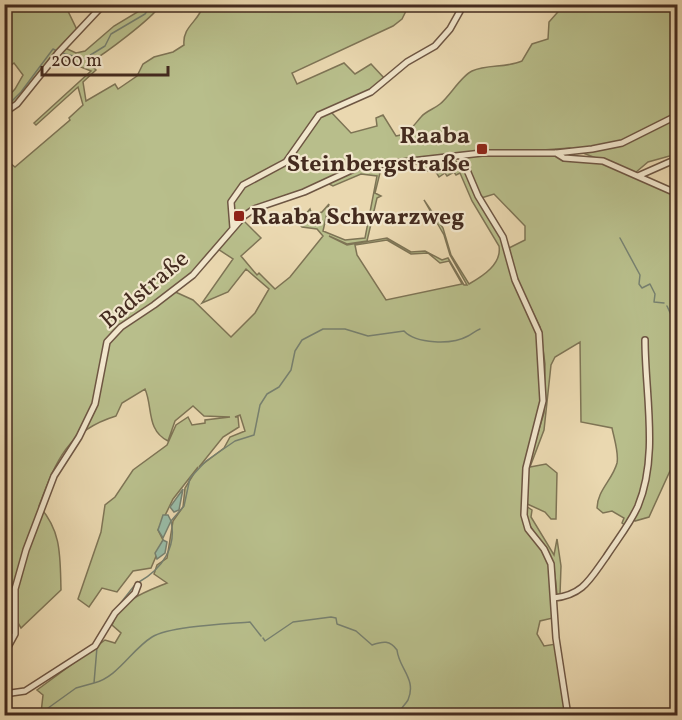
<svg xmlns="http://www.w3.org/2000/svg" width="682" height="720" font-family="Vollkorn,serif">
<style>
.green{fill:#b8be8b;stroke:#7e7455;stroke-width:1.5;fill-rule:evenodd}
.water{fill:#99bba6;stroke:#778170;stroke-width:1.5}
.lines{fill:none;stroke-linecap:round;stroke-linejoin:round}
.stream{stroke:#778170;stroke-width:1.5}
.minor-casing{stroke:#6e5643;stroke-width:8}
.minor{stroke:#f1e6cc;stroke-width:5}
.poi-dot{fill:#8f2418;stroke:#f1e6cc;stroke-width:2}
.labels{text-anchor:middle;stroke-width:4.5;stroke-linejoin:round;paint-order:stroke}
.poi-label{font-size:24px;font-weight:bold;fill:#442b1f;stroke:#f1e6cc;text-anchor:end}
.street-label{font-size:24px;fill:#442b1f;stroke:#f1e6cc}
</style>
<rect width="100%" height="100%" fill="#ead8b0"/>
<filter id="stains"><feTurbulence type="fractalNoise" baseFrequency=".00333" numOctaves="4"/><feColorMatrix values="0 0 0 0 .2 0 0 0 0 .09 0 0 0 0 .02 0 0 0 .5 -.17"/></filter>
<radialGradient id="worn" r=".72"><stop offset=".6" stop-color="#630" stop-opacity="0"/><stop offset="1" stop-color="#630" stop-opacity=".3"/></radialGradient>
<path class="green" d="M5 5H65L78 32 15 103 5 111V100L15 89 23 75 14 63 5 70Z
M149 5H161C150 20 106 53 89 63L96 70 83 82 86 101 115 84 118 89 137 76 143 64 154 57 173 52 184 45C182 26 200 21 203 5H409L402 19 393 26 292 73 297 84 344 63 355 74 371 64 385 79 375 88 319 114 286 162 248 180 233 195 231 227 197 268 171 290 193 300 231 337 255 313 269 289 246 269 228 292 202 303 233 259 218 249 243 220 261 238 241 256 257 275 259 273 275 289 290 277 323 236 317 229 302 227 298 223 310 209 312 215 322 212 329 204 323 231 345 240 365 238 377 176 361 174 333 186 327 183 354 171 369 167 380 173 375 193 381 196 377 198 367 241 347 244 329 236 347 245 387 238 411 252 425 251 442 260 448 258 464 285H467L450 255 444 235 424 200 443 228 451 255 469 284C483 276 502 264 499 246L472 201 460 173 456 175 454 172 447 176 445 173 439 177 436 172 418 170V164L454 160 461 164 502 238 538 333 541 406 524 468 522 516 526 529 543 550 550 565 553 618 540 621 537 634 544 646 556 644 566 715H37L41 713 43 695 37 690 105 640 115 643 121 633 112 625C120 600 145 592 167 583L154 574 157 565 167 558 173 521 183 507 185 488 198 467 173 499 158 530 163 540 151 568 133 571 117 592 102 588 89 607 78 599 101 532 105 505 115 497 133 470 167 445 176 425 188 417 192 425 205 423V420L230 417 204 416 193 406 175 421 168 441C146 430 153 407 145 389L122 403 116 416C67 431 56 461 39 506 62 531 60 557 61 590L21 628 14 616 5 614 4 461 8 445 4 415 5 159 15 167 70 120 69 118 83 105 78 87 36 125 34 123 91 71 56 57 65 48 76 53 85 51 114 26ZM387 240 411 254 428 253 440 263 449 261 462 284 386 300 357 255 355 245ZM240 415 245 431 230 437 224 448 199 467 223 437 239 427 238 417H235Z
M564 5H677V154L648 162 635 173 570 148 377 162 352 167 303 190 254 207 235 221 233 202 244 186 287 164 320 117 330 111 351 133 377 126 376 118 383 115 396 136C409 134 413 126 421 117 426 111 434 109 440 104 450 96 461 76 472 71 487 64 507 68 522 61L532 44 548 39 549 22Z
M555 155 602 163 677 196V470L670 471 649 517 635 521 632 515 626 526 622 523 624 518 612 511 603 513 597 508C597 491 613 479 617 463 619 453 614 438 612 428L581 422 580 342 555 357 551 365 544 430 530 467 546 464 557 473 556 519H551L545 512 525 503 527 469 544 413 545 364 540 327 517 280 509 248 525 240V226L494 194 481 198 461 156Z
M526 506 532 510 531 517 554 555 557 539 561 566 560 595 557 594C555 581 556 568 550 556 541 535 526 532 526 506Z"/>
<path class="water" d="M183 489 179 510 174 512 170 507Z
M163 515H168L171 521 163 538 158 530Z
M163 540 167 542 165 553 157 559 155 553Z"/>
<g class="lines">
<path class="stream" d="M62 53 84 59 105 46 111 34 145 14 152 4
M4 109 21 92 53 49 57 51
M620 238 640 275 639 284 642 288 650 284 655 294 654 302 664 303
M667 306 678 330
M139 582C162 569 177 547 171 521L184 506 190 478 206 461 235 441 254 435 260 405 267 394 279 387 291 370 295 351 302 340 323 329H345L368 336 404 331C416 344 452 345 468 336 472 334 475 331 480 329
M116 609 134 586
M263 638 265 641 293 622 331 617 336 618 337 624 356 631 372 645C383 641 390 640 397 650 399 669 417 679 408 700 405 705 400 709 397 716
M94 683C118 677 131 650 152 637 170 626 227 624 250 622L261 636
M37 716 76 688 94 683 97 647"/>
<defs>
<path id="minor" d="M4 113 17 104 58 53 104 4
M556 153 564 158 603 161 678 194
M461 156 478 196 503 237 515 280 539 333 543 401 526 468 524 515 528 529 544 549 551 564 556 638 568 716
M638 176 672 161H678
M233 228 231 202 243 185 286 162 319 115 371 92 407 62 435 46 450 29 464 4
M554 598C583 595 590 579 606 557 617 540 630 524 638 506 659 455 645 394 645 340
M4 654 15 634V589L26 550 54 476 79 437 95 404 107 342 121 327 154 305 193 275 244 216 254 209 304 192 358 167 482 153H556L592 149 622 143 678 115
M4 694 25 691 95 646 115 613 135 593 138 585"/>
</defs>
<use href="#minor" class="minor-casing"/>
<use href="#minor" class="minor"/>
</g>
<g class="poi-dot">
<rect x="476" y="143" width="12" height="12" rx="3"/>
<rect x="233" y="210" width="12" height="12" rx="3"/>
</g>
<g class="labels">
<g class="poi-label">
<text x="470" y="143">Raaba<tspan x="470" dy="28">Steinbergstraße</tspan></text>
<text x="251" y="224" text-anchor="start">Raaba Schwarzweg</text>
</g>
<g class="street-label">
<text transform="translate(144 289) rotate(-40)" y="8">Badstraße</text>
</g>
</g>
<rect width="682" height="720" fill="none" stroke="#ead8b0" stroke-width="24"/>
<rect x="6" y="6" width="670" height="708" fill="none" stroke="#442b1f" stroke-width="3"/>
<rect x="12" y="12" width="658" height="696" fill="none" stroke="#442b1f" stroke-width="1.5"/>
<path d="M42 66v9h126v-9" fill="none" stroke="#442b1f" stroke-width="3"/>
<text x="51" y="66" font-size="18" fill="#442b1f" stroke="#f1e6cc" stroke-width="4.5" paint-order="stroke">200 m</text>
<rect width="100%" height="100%" filter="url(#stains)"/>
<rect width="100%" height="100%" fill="url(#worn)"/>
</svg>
